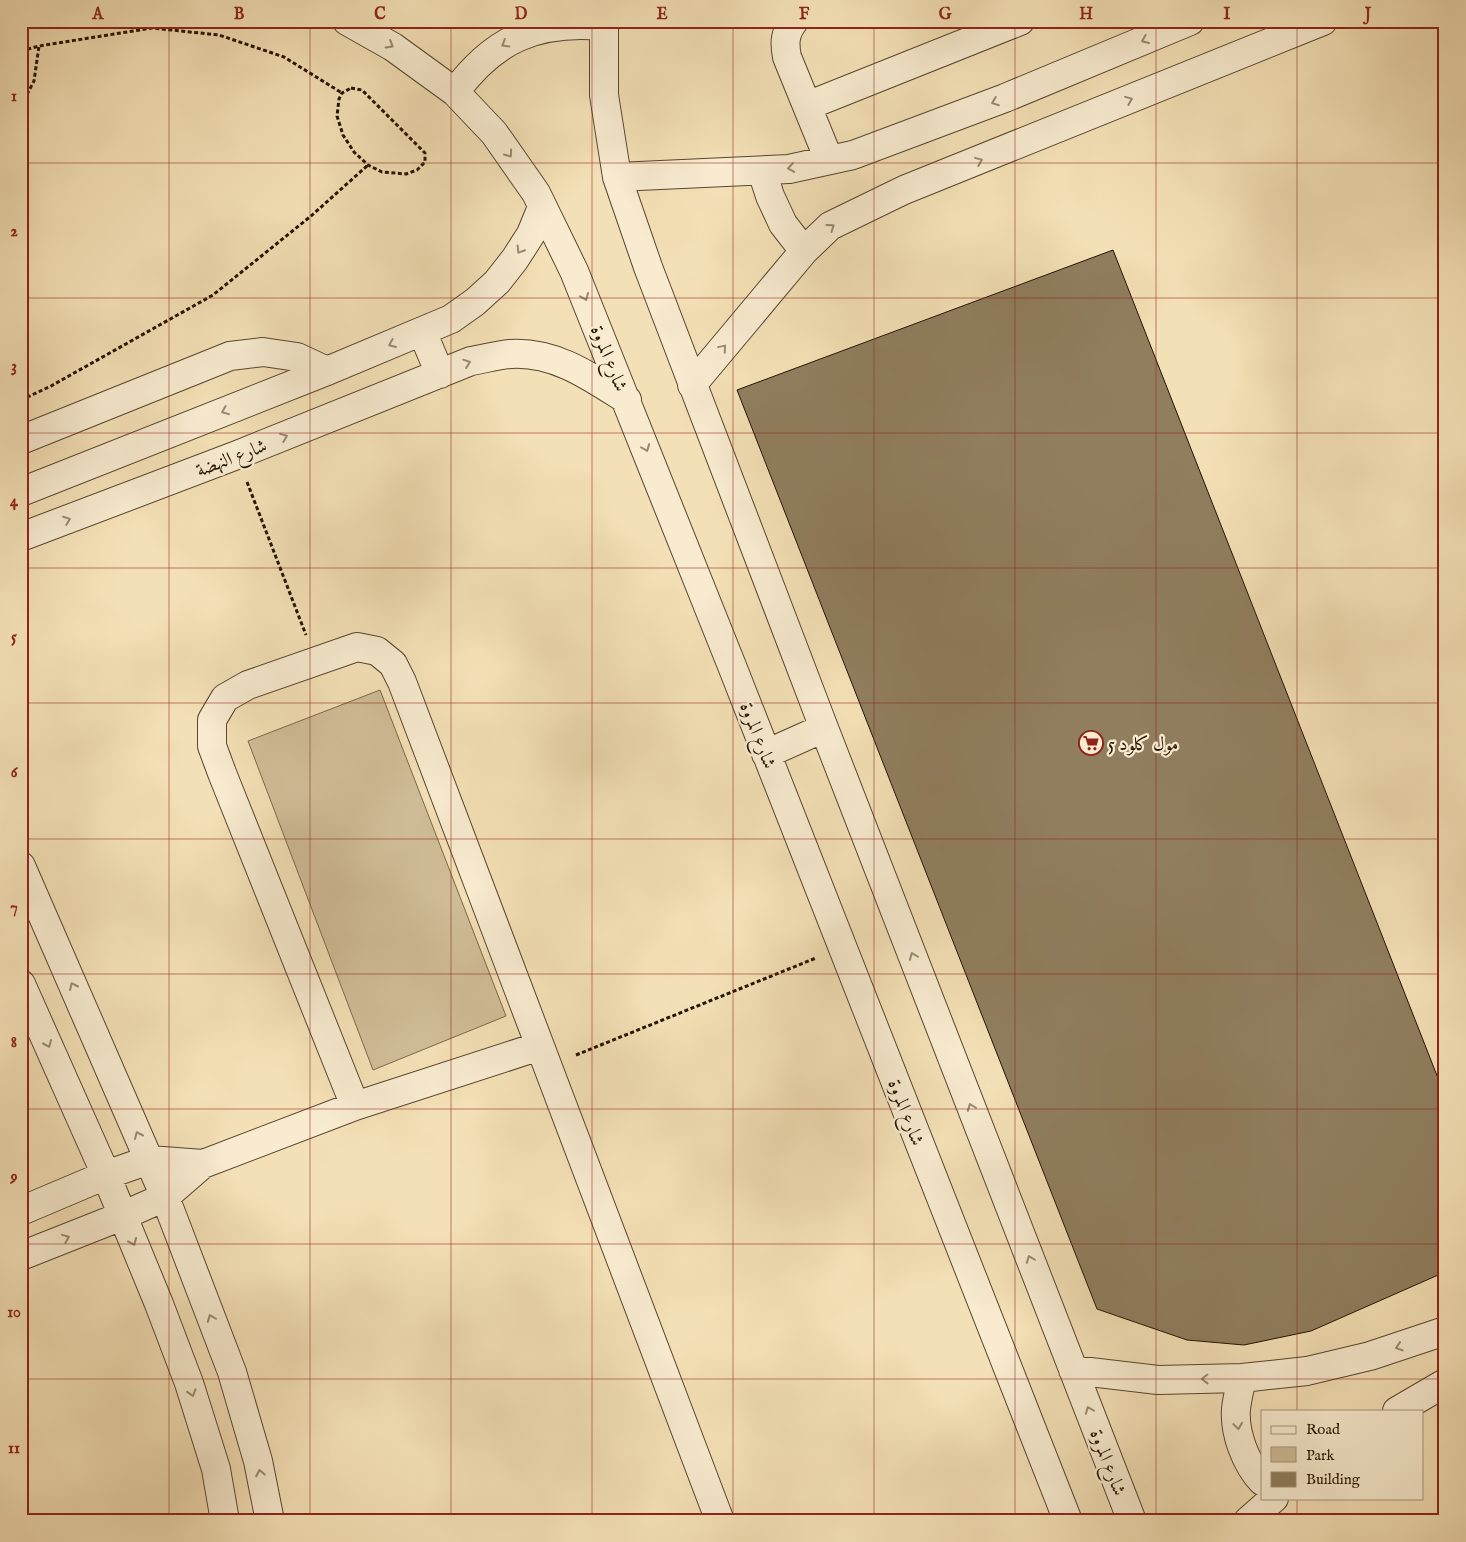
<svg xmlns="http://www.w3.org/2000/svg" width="1466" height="1542" font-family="'IM FELL English',Amiri,serif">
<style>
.green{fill:#d0bd97;stroke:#7a684c}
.building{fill:#907e5f;stroke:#231300}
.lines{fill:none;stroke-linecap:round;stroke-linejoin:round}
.minor-casing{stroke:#57462e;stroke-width:30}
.path{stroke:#231300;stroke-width:3;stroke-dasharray:4 2.5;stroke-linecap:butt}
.minor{stroke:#f8ebd0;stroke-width:28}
.oneway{stroke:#988a72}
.grid{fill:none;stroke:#8f2418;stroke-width:1;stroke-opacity:0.55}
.labels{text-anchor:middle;stroke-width:4.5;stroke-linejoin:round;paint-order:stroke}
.street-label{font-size:19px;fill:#231300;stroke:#f8ebd0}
.poi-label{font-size:19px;fill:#231300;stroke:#f8ebd0;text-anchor:start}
.neatline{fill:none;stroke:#8f2418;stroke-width:2}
.grid-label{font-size:16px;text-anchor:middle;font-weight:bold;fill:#8f2418}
</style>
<rect width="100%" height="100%" fill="#f4e0b6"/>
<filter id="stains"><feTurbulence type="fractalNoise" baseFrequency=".004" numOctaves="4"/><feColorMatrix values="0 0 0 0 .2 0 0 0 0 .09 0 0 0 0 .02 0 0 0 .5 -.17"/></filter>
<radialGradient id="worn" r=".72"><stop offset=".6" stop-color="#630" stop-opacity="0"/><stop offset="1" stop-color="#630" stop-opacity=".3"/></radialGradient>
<path class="green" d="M380 690 506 1016 373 1070 248 741Z"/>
<path class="building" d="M1113 250 1445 1096V1272L1311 1331 1244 1345 1187 1340 1097 1309 737 390Z"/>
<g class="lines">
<defs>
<path id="minor" d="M347 21 393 47 455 92 494 133 536 193 574 271 732 666 1068 1521
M604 21V95L617 177 648 267 824 728 1132 1521
M794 21C785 33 784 42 787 57L829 160
M455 92C494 39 537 20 603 26
M807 106 1020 21
M762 171 770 196 783 224 804 251
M617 177 789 169 853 155 1005 98 1190 21
M422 331 440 374
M692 385 804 251 830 226 904 190 1323 21
M21 440 230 356 263 352 297 357 327 371
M21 492 327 371 451 319 475 302 497 282 515 259 531 234 542 207
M21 537 237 455 471 361C484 359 497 355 510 354 555 351 591 377 627 400
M766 754 824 728
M21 866 165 1197 232 1372 258 1461 270 1521
M21 984 106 1175 159 1304 189 1383 216 1469 225 1521
M355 1106 222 773 212 746V720L225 698 248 685 357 647 377 651 393 664 402 682 720 1521
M21 1211 106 1175 149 1160 203 1164
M21 1256 122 1216 165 1197 203 1164 355 1106 540 1046
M1073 1370 1158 1380 1242 1378 1307 1371 1370 1356 1445 1331
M1242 1378C1240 1388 1237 1399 1236 1409 1234 1433 1246 1464 1262 1481
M1397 1411 1445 1383
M1248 1521 1274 1498"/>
</defs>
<use href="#minor" class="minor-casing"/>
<path class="path" d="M21 51 39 46 152 28 219 35 284 57 342 93
M351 88 362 90 425 153V162L417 170 406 174 382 172 368 165 354 152 343 135 337 116 339 99 342 93Z
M21 106 34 81 39 46
M21 400 51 386 213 295 311 216 368 165
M247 482 306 635
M576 1055 816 958"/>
<use href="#minor" class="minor"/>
</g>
<defs><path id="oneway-chevron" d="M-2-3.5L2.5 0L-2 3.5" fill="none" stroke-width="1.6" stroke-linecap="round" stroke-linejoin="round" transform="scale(1.25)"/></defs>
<g class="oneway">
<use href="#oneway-chevron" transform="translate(1145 40) rotate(157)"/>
<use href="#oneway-chevron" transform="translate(505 44) rotate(149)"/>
<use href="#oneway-chevron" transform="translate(390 45) rotate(31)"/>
<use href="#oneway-chevron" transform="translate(1129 100) rotate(-22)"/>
<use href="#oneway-chevron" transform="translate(995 102) rotate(159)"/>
<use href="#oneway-chevron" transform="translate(509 154) rotate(55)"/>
<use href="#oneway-chevron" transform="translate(979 161) rotate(-22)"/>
<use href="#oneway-chevron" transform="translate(791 168) rotate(171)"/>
<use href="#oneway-chevron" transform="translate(831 227) rotate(-36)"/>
<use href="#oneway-chevron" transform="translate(520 250) rotate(122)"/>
<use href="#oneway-chevron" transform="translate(585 297) rotate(67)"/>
<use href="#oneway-chevron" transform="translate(392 344) rotate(157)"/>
<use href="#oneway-chevron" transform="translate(723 348) rotate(-50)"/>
<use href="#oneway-chevron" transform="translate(467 363) rotate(-19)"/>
<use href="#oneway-chevron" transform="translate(225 411) rotate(158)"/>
<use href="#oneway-chevron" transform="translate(284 437) rotate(-22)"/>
<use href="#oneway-chevron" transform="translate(646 448) rotate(69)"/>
<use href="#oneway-chevron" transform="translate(67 520) rotate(-21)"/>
<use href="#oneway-chevron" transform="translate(913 956) rotate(-111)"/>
<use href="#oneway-chevron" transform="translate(73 986) rotate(-114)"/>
<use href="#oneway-chevron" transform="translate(48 1044) rotate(66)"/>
<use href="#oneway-chevron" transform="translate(971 1107) rotate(-111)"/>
<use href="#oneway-chevron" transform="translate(138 1135) rotate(-114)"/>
<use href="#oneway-chevron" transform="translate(66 1238) rotate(-22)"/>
<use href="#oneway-chevron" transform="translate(133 1242) rotate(67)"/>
<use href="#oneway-chevron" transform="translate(1030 1259) rotate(-111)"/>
<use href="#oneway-chevron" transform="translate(211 1318) rotate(-111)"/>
<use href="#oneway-chevron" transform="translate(1399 1347) rotate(162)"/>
<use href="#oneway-chevron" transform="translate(1205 1379) rotate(179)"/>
<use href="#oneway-chevron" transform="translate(192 1393) rotate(73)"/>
<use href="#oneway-chevron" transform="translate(1089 1410) rotate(-111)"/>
<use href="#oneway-chevron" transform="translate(1238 1426) rotate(82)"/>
<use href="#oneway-chevron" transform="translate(260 1473) rotate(-101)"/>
</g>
<path class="grid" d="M169 21V1521M310 21V1521M451 21V1521M592 21V1521M733 21V1521M874 21V1521M1015 21V1521M1156 21V1521M1297 21V1411M21 163H1445M21 298H1445M21 433H1445M21 568H1445M21 703H1445M21 839H1445M21 974H1445M21 1109H1445M21 1244H1445M21 1379H1445M1297 1498V1521"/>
<defs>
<symbol id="supermarket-ring" viewBox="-11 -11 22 22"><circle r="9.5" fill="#f8ebd0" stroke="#8f2418" stroke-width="1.5"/><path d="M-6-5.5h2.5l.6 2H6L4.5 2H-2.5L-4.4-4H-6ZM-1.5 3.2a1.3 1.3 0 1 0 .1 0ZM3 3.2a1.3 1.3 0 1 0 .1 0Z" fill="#8f2418"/></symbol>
</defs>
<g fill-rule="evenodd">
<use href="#supermarket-ring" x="1077" y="729" width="28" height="28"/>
</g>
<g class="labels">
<g class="street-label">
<text transform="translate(610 358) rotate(68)" y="7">شارع المروة</text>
<text transform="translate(231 457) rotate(-21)" y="7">شارع النهضة</text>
<text transform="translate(759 735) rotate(69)" y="7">شارع المروة</text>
<text transform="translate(907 1112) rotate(69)" y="7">شارع المروة</text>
<text transform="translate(1109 1462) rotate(69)" y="7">شارع المروة</text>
</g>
<g class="poi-label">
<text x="1108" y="750">مول كلود 5</text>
</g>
</g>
<rect width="1466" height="1542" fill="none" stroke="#f4e0b6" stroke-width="55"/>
<rect x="1261" y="1410" width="162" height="90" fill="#f8ebd0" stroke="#a3957d"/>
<rect x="1271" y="1426" width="25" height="8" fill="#f8ebd0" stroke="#a3957d"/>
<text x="1306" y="1434" font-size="15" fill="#231300">Road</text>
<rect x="1271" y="1447" width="25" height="15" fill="#d0bd97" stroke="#a3957d"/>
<text x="1306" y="1460" font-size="15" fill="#231300">Park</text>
<rect x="1271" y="1472" width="25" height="15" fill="#907e5f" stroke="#a3957d"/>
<text x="1306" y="1484" font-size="15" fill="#231300">Building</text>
<rect x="28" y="28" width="1410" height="1486" class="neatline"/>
<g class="grid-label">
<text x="98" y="19">A</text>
<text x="239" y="19">B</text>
<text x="380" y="19">C</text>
<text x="521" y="19">D</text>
<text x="662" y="19">E</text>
<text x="804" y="19">F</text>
<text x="945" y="19">G</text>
<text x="1086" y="19">H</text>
<text x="1227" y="19">I</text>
<text x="1368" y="19">J</text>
<text x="14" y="101">1</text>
<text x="14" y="236">2</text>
<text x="14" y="371">3</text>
<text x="14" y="506">4</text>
<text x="14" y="642">5</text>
<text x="14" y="777">6</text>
<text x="14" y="912">7</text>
<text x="14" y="1047">8</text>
<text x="14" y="1182">9</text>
<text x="14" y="1317">10</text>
<text x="14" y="1453">11</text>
</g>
<rect width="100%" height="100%" filter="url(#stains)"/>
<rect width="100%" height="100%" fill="url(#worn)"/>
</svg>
